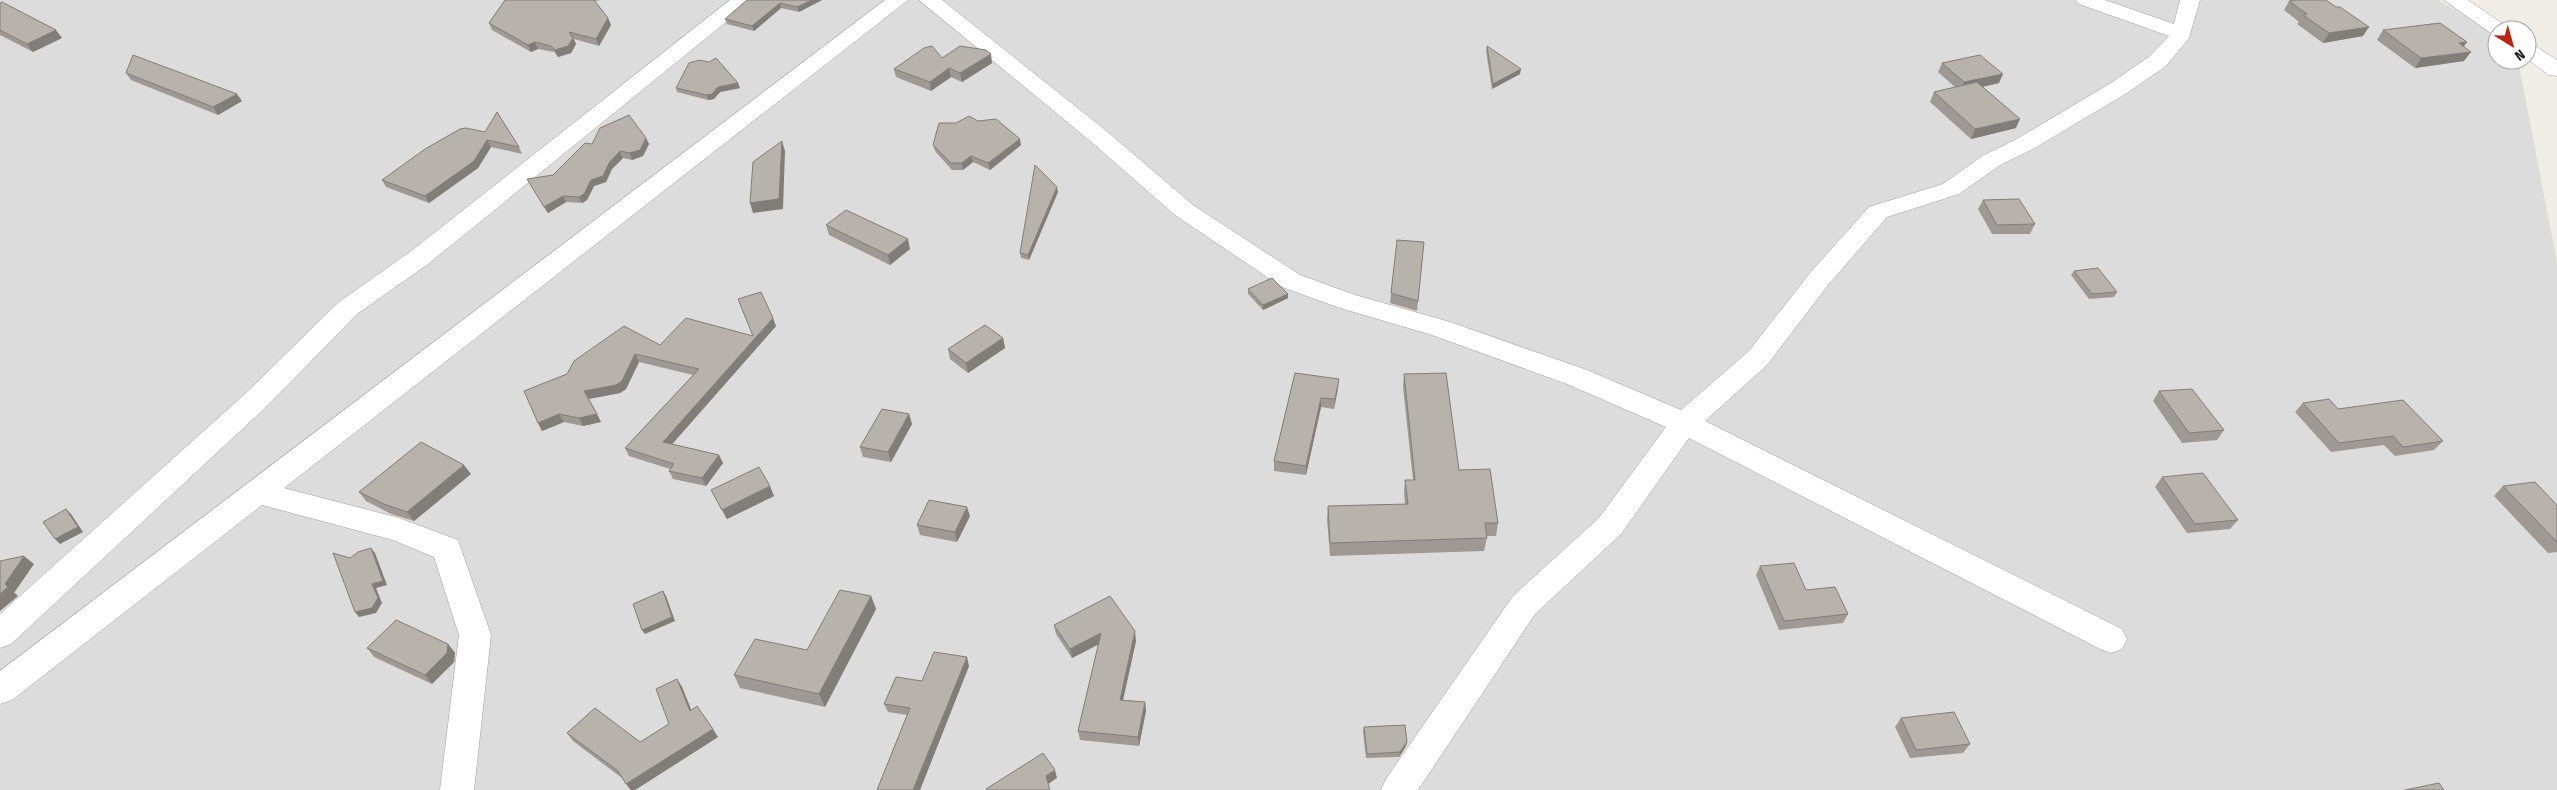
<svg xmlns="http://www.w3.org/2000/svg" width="2557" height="790" font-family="'Fira Sans Condensed',sans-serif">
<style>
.residential{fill:#dddcdc}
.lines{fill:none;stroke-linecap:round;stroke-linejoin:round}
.minor-casing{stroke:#a0a0a0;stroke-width:1}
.minor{fill:#fff;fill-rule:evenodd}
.wall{fill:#9e9994}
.shaded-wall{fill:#817d78}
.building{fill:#b8b2ac;stroke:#817d78}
</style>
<rect width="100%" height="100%" fill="#efede6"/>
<path class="residential" d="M0 0H2438L2497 35V60H2518L2557 263V790H0Z"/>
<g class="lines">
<defs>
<path id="minor" d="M730 0H753L428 264 357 314 265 408 11 644 0 648V614L245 394 339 302 410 252Z
M885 0H908L284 488 399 518 458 540 491 635 474 790H440L459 635 434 557 393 540 262 505 12 700 0 704V671Z
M919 0H942L1104 129 1193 205 1300 275 1355 295 1450 322 1587 370 1681 410 1749 351 1810 273 1869 207 1943 184 1984 155 2015 140 2111 83 2150 56 2169 36 2079 4 2076 0H2105L2174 24 2180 0H2200L2189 38 2166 66 2127 93 2031 150 2000 165 1959 194 1887 217 1828 285 1767 365 1705 421 2122 629 2127 639 2122 649 2111 653 2100 649 1689 438 1621 534 1535 614 1418 790H1381L1386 779 1513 596 1599 518 1666 427 1567 384 1432 335 1337 307 1282 287 1175 215 1088 139Z
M2444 0H2468L2506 26 2509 30H2497V36L2492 34Z
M2527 43 2534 45 2557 60V76L2549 75 2527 59Z"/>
</defs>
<use href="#minor" class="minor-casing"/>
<use href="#minor" class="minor"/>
</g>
<path class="wall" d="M505 0H601L595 1 608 18 611 25 599 46 574 39 576 44 571 53 558 57 554 52 538 49 531 52 492 30 489 23Z
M747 0H822L799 12 781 8 754 31 727 24 725 19Z
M2289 1 2336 7 2363 36 2323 43 2297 24 2299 22 2284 10Z
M0 3 62 38 33 52 0 35Z
M2383 30 2467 42 2464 46V61L2415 68 2377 40Z
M1487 46 1520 74 1492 89 1486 51Z
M942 58 992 63 962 82 951 77 931 91 896 77 894 69Z
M1942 63 1999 83 1982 87 2016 128 1971 139 1930 102 1934 92 1955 87 1938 72Z
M126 73 242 101 218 115 131 80Z
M676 88H740L720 92 714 99 708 100 677 92Z
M460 129 519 147 522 154 491 147 478 168 429 203 386 187 382 180Z
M646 138 649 144 643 156 632 160 623 158 612 169 606 182 594 186 587 200 582 203 566 202 548 213 527 179 553 175Z
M933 145H1021L990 170 973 162 963 170H952L935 151Z
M1058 192 1029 260 1021 258 1020 253Z
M1983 200 2035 224 2030 234H1992L1978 209Z
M826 225 910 249 890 265 829 235Z
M1397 240 1424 242 1417 311 1390 303Z
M2074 271 2117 292 2114 297 2089 299 2071 275Z
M1248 289 1288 294V298L1263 310 1248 294Z
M776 326 672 444 719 455 723 463 706 486 673 479 669 471 670 469 629 456 625 448 693 375 639 362 626 389 620 393 589 399 601 422 583 426 564 422 542 431 524 391 660 345 753 336Z
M1003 338 1005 348 968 373 950 359 948 349Z
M1295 373 1338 388 1334 409 1321 407 1306 475 1274 471V461Z
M1404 374 1459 470 1498 523 1496 536H1486L1487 538 1484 551 1330 556 1327 519 1328 506 1405 504 1404 493 1405 480H1413L1403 387Z
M2159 391 2224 430 2217 440 2182 443 2153 401Z
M2303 403 2338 409 2443 441 2434 450 2395 456 2384 445 2331 452 2295 412Z
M909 414 912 424 891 462 863 457 860 447Z
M471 474 414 521 391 514 366 501 359 492Z
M2162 477 2238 520 2230 529 2187 533 2155 487Z
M2503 486 2557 505V552L2548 553 2494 496Z
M711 490 774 496 727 519Z
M970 516 957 542 920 535 917 525Z
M1760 566 1806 590 1848 614 1843 623 1779 630 1756 575Z
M871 596 876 609 825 707 740 688 734 675 807 650Z
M1054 625 1136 641 1123 700 1145 702 1146 711 1139 746 1080 740 1078 731 1099 644 1072 658 1056 634Z
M448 644 455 653 454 662 432 684 374 657 367 648Z
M969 666 920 790H877L907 715 888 712 884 704 922 681Z
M677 679 682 687 691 710 718 737 635 790H631L622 778 573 741 567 733 640 742 669 724Z
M1901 718 1970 744 1963 753 1910 758 1895 727Z
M1364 727 1407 742 1406 746 1399 757 1366 758 1363 731Z"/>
<path class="shaded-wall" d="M812 0H822L799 12 797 7Z
M780 3 781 8 754 31 752 26Z
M608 18 611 25 599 46 596 39Z
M2369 27 2363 36 2323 43 2329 33Z
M56 30 62 38 33 52 27 44Z
M573 38 576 44 571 53 558 57 555 50Z
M535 42 538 49 531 52 528 45Z
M2467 42 2460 51 2459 43Z
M2471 52 2464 61 2415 68 2421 58Z
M991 54 992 63 962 82 960 73Z
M949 68 951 77 931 91 930 82Z
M1521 69 1520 74 1492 89 1493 84Z
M2003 74 1999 83 1960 92 1964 82Z
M738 83 740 88 720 92 714 99 708 100 707 95 718 87Z
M237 94 242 101 218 115 213 107Z
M2020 119 2016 128 1971 139 1975 129Z
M646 138 649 144 643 156 632 160 630 153Z
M1020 139 1021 145 990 170 988 163Z
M487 140 491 147 478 168 429 203 425 196Z
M782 141 785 151 783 209 753 213 750 203Z
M620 151 623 158 612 169 606 182 594 186 587 200 582 203 579 197 591 180 609 163Z
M971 156 973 162 963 170 962 163Z
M1057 187 1058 192 1029 260 1028 255Z
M563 196 566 202 548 213 544 207Z
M908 239 910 249 890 265 888 255Z
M1288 294V298L1263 310V305Z
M773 318 776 326 667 450 663 442Z
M1003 338 1005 348 968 373 966 363Z
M635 354 639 362 626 389 620 393 588 399 584 391Z
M1339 379 1338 388 1334 409 1335 399Z
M1321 398V407L1306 475V466Z
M559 414 564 422 542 431 538 423Z
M597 414 601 422 583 426 579 418Z
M909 414 912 424 891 462 888 452Z
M719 455 723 463 706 486 702 478Z
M464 465 471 474 414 521 407 512Z
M770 486 774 496 727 519 722 510Z
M967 507 970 516 957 542 955 532Z
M66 509 71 514 83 532 60 544 55 539Z
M371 548 375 553 387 585 376 588 382 603 376 613 359 617 355 612 372 584Z
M24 556 34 564 14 593 5 584Z
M8 587 18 596 0 611V594Z
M663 591 666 596 675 621 645 634 642 630Z
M871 596 876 609 825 707 819 694Z
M1135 631 1136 641 1121 709 1120 700Z
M1101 633 1103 642 1072 658 1070 649Z
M448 644 455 653 454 662 432 684 425 675Z
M967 657 969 666 920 790H913Z
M677 679 682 687 695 719 690 711Z
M1145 702 1146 711 1139 746 1138 737Z
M713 729 718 737 635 790H631L626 784Z
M1407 742 1406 746 1399 757 1400 752Z
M1055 770 1057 778 1048 784 1046 776Z"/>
<path class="building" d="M505 0H594L608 18 596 39 569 32 573 38 568 46 555 50 551 46 535 42 528 45 489 23Z
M747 0H812L797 7 780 3 752 26 725 19Z
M2296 0H2326L2336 7H2340L2369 27 2329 33 2303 15 2307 14 2289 1Z
M2 2 56 30 27 44 0 30V3Z
M2440 23 2467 42 2459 43 2471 52 2421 58 2383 30Z
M932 46 942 58 960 46 986 50 991 54 960 73 949 68 930 82 894 69 924 48Z
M1487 46 1521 69 1493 84Z
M133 55 237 94 213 107 126 73Z
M1980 55 2003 74 1964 82 1942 63Z
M716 58 738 83 718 87 712 94 707 95 676 88 689 63 699 60 709 62Z
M1977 82 2020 119 1975 129 1934 92Z
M497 112 519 147 487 140 474 161 425 196 382 180 425 149 460 129 466 128 485 132Z
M629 115 646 138 640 150 630 153 620 151 609 163 603 176 591 180 584 194 579 197 563 196 544 207 527 179 553 175 585 143 592 144 600 128Z
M969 116 978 121 996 119 1020 139 988 163 971 156 962 163H951L933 145 939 123H956Z
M782 141 779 199 750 203 753 162Z
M1035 165 1057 187 1028 255 1020 253Z
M2019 199 2035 224 1997 225 1983 200Z
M846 210 908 239 888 255 826 225Z
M1397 240 1424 242 1418 301 1391 293Z
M2098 268 2117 292 2092 294 2074 271Z
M1272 278 1288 294 1263 305 1248 289Z
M761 292 773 318 663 442 719 455 702 478 669 471 674 464 625 448 699 369 635 354 622 381 616 385 584 391 597 414 579 418 559 414 538 423 524 391 567 374 574 361 624 326 660 345 686 318 753 336 738 299Z
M985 325 1003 338 966 363 948 349Z
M1295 373 1339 379 1335 399 1321 398 1306 466 1274 461Z
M1446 373 1459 470 1490 469 1498 523H1485L1487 538 1330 543 1328 506 1408 504 1405 480H1415L1404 374Z
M2192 389 2224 430 2189 433 2159 391Z
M2329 399 2338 409 2403 400 2443 441 2403 447 2393 436 2339 443 2303 403Z
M882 409 909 414 888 452 860 447Z
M421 442 464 465 407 512 384 504 359 492Z
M759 467 770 486 722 510 711 490Z
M2203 473 2238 520 2195 524 2162 477Z
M2535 482 2557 505V542L2503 486Z
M929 500 967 507 955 532 917 525Z
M66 509 78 527 55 539 43 522Z
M371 548 383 581 372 584 378 598 372 608 355 612 333 553 350 558 358 552Z
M24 556 5 584 8 587 0 594V561Z
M1794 563 1806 590 1835 587 1848 614 1784 621 1760 566Z
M840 590 871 596 819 694 734 675 755 639 807 650Z
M663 591 672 617 642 630 633 604Z
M1110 596 1135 631 1120 700 1145 702 1138 737 1078 731 1101 633 1070 649 1054 625Z
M396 620 448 644 447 653 425 675 367 648Z
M934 652 967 657 913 790H877L910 708 884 704 896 677 922 681Z
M677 679 690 711 697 706 713 729 626 784 618 771 567 733 595 708 640 742 669 724 656 689Z
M1954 712 1970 744 1916 750 1901 718Z
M1405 725 1407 742 1400 752 1367 754 1364 727Z
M1043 753 1055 770 1046 776 1050 790H987L986 789Z
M2439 783 2444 790H2405Z"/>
<g transform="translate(2512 45) rotate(143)"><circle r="24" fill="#ffffff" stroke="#a5a5a5"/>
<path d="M0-4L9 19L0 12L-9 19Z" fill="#bb2412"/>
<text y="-8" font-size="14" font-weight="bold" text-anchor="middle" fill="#1f1f1f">N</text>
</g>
</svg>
